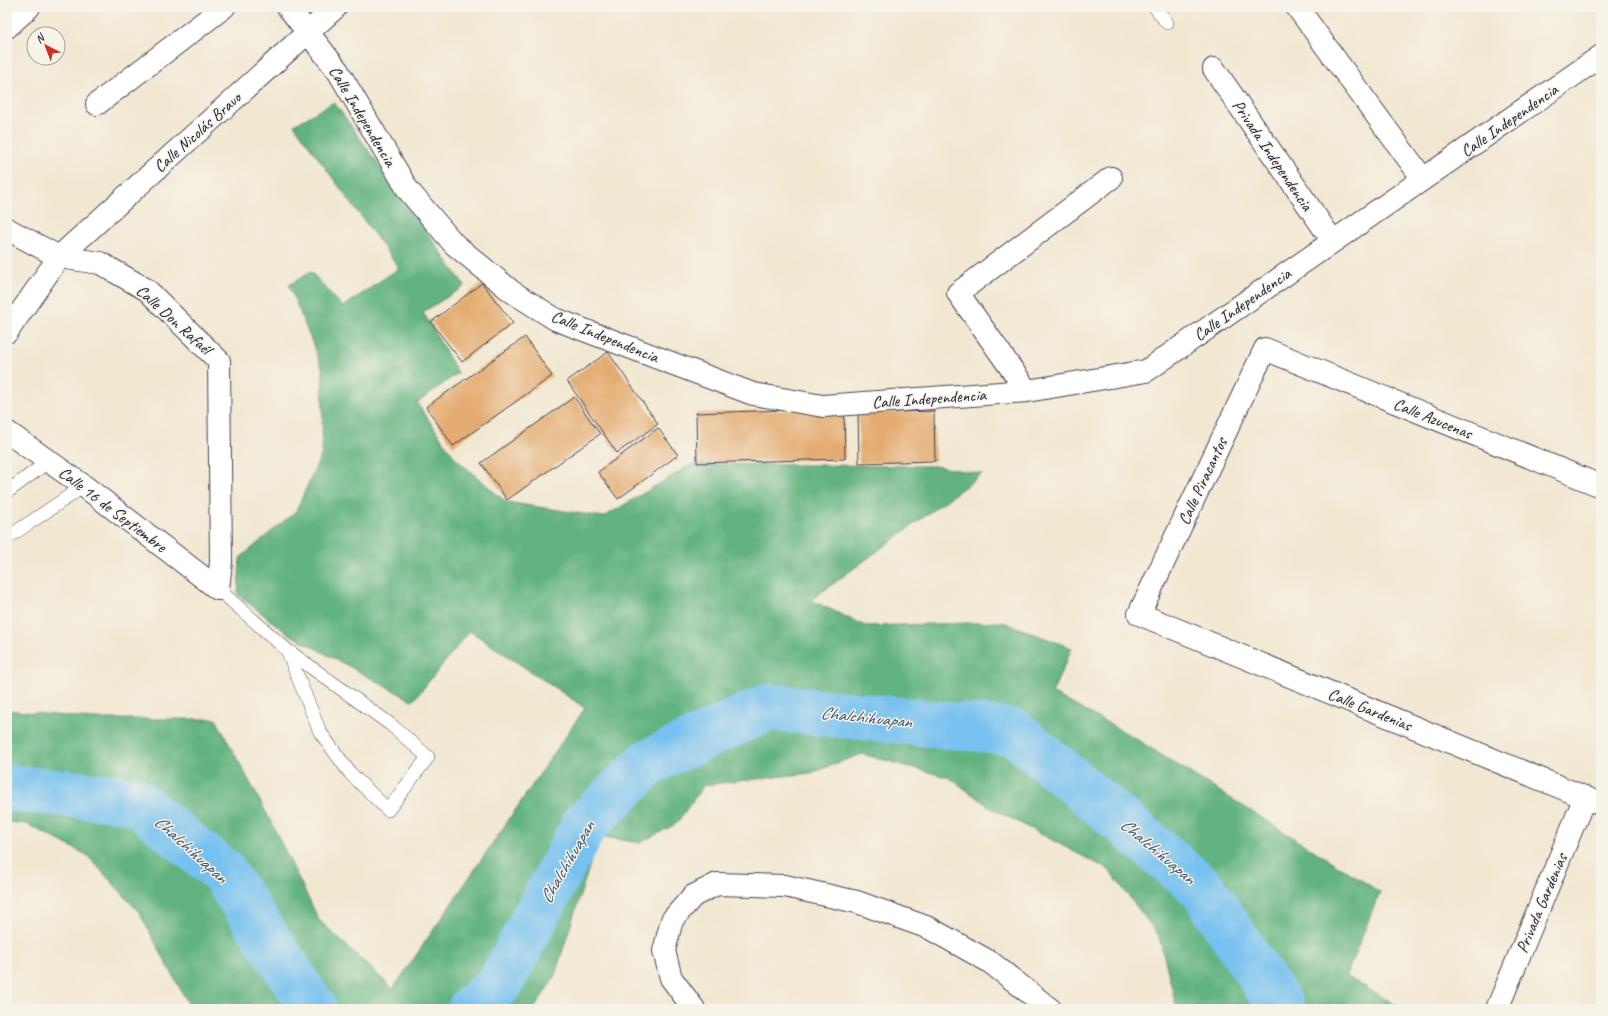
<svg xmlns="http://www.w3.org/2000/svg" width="1608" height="1016" font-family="Caveat,sans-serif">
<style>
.forest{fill:#62b37f;stroke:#426a5d}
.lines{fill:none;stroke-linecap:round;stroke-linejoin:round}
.river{stroke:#76c1ef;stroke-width:47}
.building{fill:#e4ac71}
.service-casing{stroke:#414052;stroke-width:14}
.minor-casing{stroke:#414052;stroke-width:24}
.service{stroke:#fff;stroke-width:13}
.minor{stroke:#fff;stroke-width:22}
.labels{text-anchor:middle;stroke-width:3;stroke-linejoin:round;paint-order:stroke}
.street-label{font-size:17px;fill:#22223b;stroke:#f7f3e8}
.water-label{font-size:18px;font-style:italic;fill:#3b5271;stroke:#f7f3e8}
</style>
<rect width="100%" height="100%" fill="#f7f3e8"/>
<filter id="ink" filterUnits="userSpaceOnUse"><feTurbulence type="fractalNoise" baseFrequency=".025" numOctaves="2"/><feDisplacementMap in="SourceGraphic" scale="8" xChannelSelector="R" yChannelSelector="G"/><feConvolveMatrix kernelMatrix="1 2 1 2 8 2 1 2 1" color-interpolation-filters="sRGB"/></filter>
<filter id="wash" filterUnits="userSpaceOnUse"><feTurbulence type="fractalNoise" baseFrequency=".012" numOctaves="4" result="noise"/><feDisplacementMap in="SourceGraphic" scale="16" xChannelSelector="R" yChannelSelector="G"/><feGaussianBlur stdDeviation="0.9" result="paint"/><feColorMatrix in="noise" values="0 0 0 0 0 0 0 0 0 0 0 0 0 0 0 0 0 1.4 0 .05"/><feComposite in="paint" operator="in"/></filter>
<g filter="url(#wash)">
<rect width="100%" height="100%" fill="#f2e8d2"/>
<path class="forest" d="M334 102 465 286 423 312 458 373 417 403 455 458 506 502 604 517 692 464 934 466 982 474 811 600 865 626 1003 622 1072 648 1052 693 1128 734 1380 892 1346 976 1403 1009H1177L1159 936 1109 870 991 808 950 778 862 754 811 773 704 785 676 824 640 843 599 836 554 978 534 1009H191L139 912 87 855 27 824 7 822V710L93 719H216L269 818 319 920 393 989 585 708 470 631 413 701 287 633 238 595 240 558 296 511 322 453 323 370 289 285 311 272 343 307 399 268 294 125Z"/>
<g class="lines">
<path class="river" d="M7 788 134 800 223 872 314 1009
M471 1009 500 983 585 824 649 762 768 707 1014 732 1202 888 1282 1009"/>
</g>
<g id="blocks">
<path class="building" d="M482 283 513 323 462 362 431 322Z
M525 337 552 376 453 446 426 407Z
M608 352 658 424 617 453 567 381Z
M574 397 600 434 507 500 481 463Z
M844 408 845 459 697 463 696 413Z
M934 411 935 461 859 463 858 413Z
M658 428 678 455 618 499 598 472Z"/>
</g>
</g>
<g filter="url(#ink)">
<use href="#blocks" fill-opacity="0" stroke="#414052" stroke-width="1"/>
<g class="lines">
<defs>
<path id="service" d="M1155 7 1167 23
M7 492 49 461
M7 538 84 486
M218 589 287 650 320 732 350 773 388 810 428 757 390 724 287 650"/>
<path id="minor" d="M288 7 338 71 408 190 454 244 511 291 555 319 753 394 823 406 1027 391 1146 371 1601 56
M1297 7 1423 179
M7 27 29 7
M1214 69 1332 240
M97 104 224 7
M7 229 59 257 100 263 147 290 219 361 221 562 218 589
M7 332 59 257 336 7
M1027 391 958 293 1111 178
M7 432 84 486 218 589
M1601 486 1265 349 1139 614 1601 804
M694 1009 671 978 664 951 672 920 693 896 717 884 785 886 857 902 929 928 990 962 1050 1009
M1497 1009 1585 797"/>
</defs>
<use href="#service" class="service-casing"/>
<use href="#minor" class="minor-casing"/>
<use href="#service" class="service"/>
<use href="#minor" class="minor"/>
</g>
</g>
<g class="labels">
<g class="street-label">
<text transform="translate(363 116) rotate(59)" y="6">Calle Independencia</text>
<text transform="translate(1509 120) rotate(-35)" y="6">Calle Independencia</text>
<text transform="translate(197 132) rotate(-42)" y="6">Calle Nicolás Bravo</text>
<text transform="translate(1273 155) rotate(56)" y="6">Privada Independencia</text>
<text transform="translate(1242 304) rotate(-35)" y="6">Calle Independencia</text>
<text transform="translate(174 319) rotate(42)" y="6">Calle Don Rafaél</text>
<text transform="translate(605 336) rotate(22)" y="6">Calle Independencia</text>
<text transform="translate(929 398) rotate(-4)" y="6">Calle Independencia</text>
<text transform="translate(1433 418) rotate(22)" y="6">Calle Azucenas</text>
<text transform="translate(1202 481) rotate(-65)" y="6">Calle Piracantos</text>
<text transform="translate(113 509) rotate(37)" y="6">Calle 16 de Septiembre</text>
<text transform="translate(1370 709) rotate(22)" y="6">Calle Gardenias</text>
<text transform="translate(1541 903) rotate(-67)" y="6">Privada Gardenias</text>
</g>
<g class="water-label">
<text transform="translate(866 717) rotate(6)" y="6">Chalchihuapan</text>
<text transform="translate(191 849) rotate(42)" y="6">Chalchihuapan</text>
<text transform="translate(1158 851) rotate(40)" y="6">Chalchihuapan</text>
<text transform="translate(567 862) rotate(-60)" y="6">Chalchihuapan</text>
</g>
</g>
<rect width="1608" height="1016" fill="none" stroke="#f7f3e8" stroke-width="24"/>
<g transform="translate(46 46) rotate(318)"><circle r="19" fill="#f7f3e8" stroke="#a29fa3"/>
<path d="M0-3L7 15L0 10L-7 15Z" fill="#c8321e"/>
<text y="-6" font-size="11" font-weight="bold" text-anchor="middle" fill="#22223b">N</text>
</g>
</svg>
